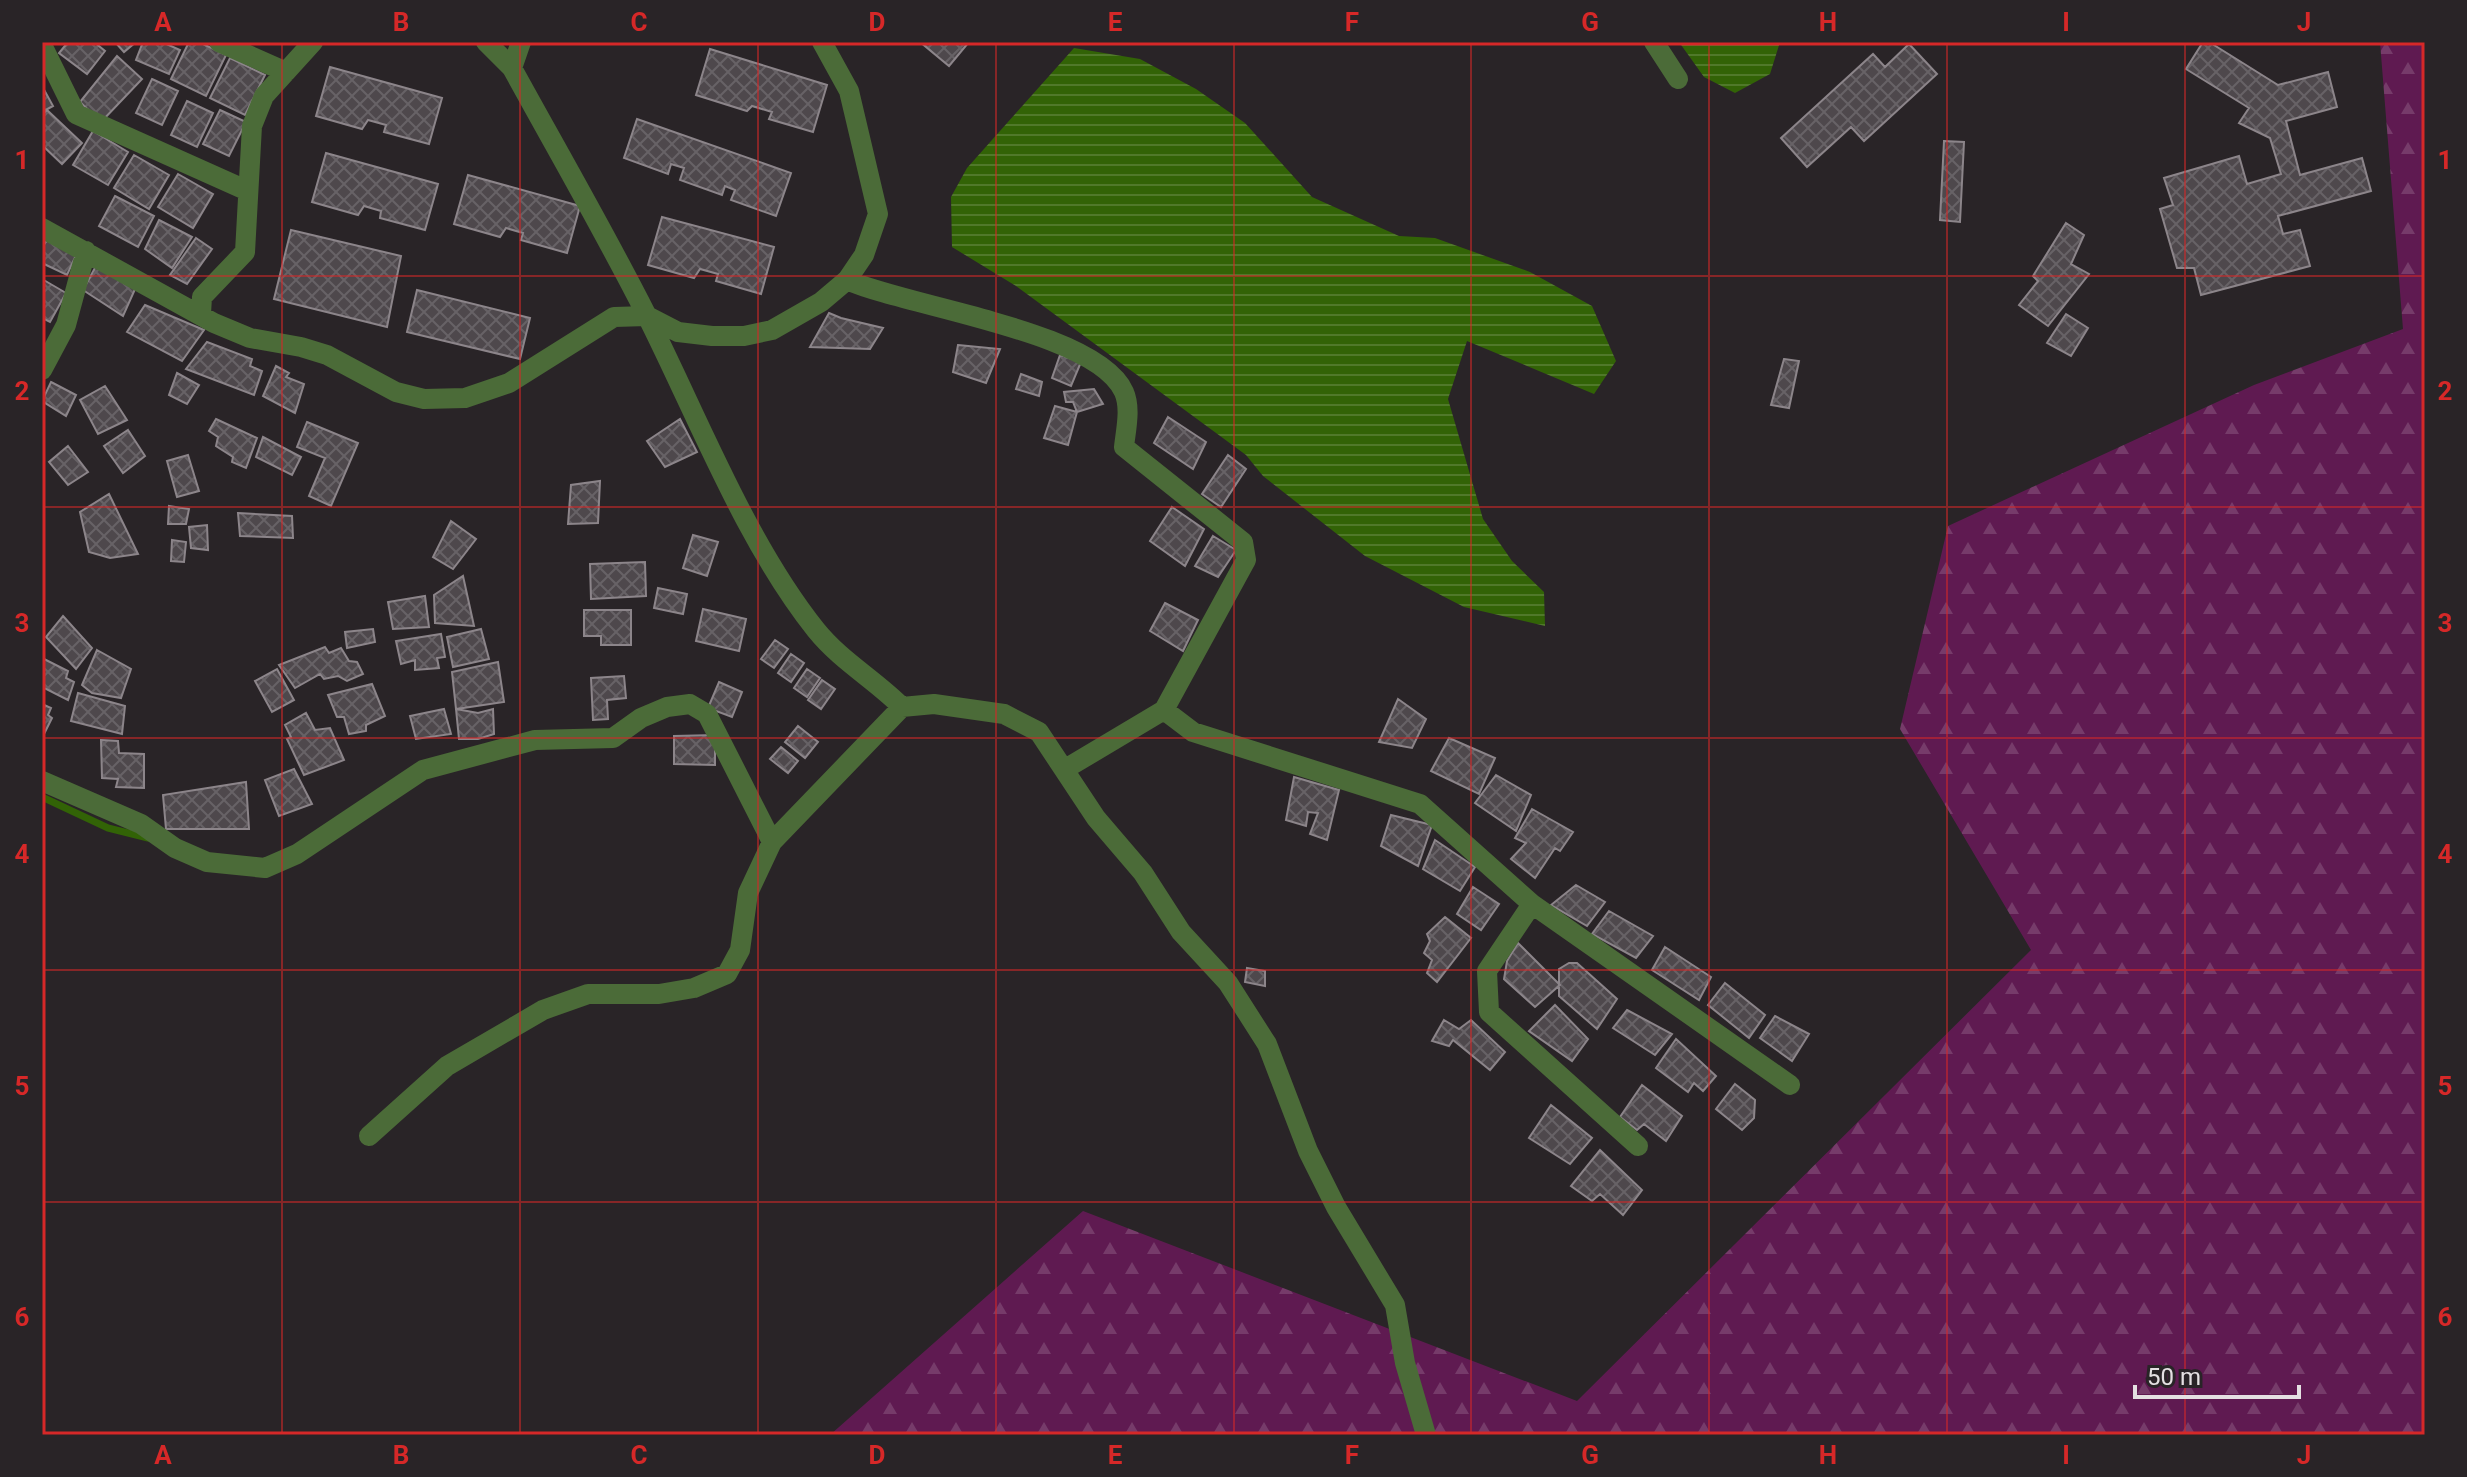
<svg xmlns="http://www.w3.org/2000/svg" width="2467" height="1477" font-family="Roboto,sans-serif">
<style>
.forest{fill:url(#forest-firs)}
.water{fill:url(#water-rules)}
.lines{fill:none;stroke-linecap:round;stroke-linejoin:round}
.stream{stroke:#326306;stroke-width:7}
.building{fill:url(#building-cross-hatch);stroke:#8c858a;stroke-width:2}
.street{stroke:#4b6b38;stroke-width:20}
.grid{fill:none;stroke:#d62828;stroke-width:2;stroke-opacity:0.55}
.neatline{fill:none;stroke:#d62828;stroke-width:3}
.grid-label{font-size:26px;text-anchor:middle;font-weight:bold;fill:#d62828}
</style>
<defs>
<pattern id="forest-firs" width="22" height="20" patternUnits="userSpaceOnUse" patternTransform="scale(2)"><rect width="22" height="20" fill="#5f1a51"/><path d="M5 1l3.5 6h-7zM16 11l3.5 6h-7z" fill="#763b6a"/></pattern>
<pattern id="water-rules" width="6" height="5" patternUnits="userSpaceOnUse" patternTransform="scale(2)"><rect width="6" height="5" fill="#326306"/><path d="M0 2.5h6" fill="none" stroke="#50792a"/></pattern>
<pattern id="building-cross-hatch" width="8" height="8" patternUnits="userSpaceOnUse" patternTransform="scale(2)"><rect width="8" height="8" fill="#4e484c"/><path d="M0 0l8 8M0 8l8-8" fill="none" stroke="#676266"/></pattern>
</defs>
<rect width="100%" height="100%" fill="#292427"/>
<path class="forest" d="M2380 42H2425V1435H830L1083 1211 1577 1401 2031 950 1900 729 1948 526 2254 385 2403 329Z"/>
<path class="water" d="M1679 42H1780L1770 74 1735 93 1704 77Z
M1074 48 1140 59 1196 89 1245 123 1312 197 1399 236 1435 238 1530 272 1592 306 1616 361 1594 394 1467 341 1448 399 1483 519 1512 561 1544 592 1545 626 1464 607 1365 556 1263 476 1246 455 1016 286 952 247 951 197 967 168Z"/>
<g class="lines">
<path class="stream" d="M42 797 108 828 148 838"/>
</g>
<path class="building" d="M68 42H94L105 51 87 74 59 53Z
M115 42H136L124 52Z
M143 42H162L180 50 169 74 136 60Z
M189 42H199L226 55 206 96 171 79Z
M920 42H969L949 66Z
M2203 42H2209L2278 85 2328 72 2337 107 2286 121 2300 175 2362 158 2371 191 2278 216 2283 234 2300 230 2310 266 2201 295 2194 268H2177L2160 209 2173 205 2164 178 2239 156 2247 184 2281 174 2270 138 2239 123 2249 108 2186 69Z
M1909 44 1937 74 1864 141 1851 127 1807 167 1781 138 1873 54 1885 67Z
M710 49 827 85 813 132 769 119 772 112 752 106 747 111 696 95Z
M117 56 142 79 101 122 80 102Z
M230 58 265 75 245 115 210 98Z
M330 67 442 98 429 144 384 132 386 125 368 120 362 129 316 116Z
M152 79 178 91 162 125 136 113Z
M42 86 53 106 42 112Z
M187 101 213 113 197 147 171 135Z
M47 110 82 143 62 164 42 145V115Z
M220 110 246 122 229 156 203 144Z
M637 119 791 173 776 216 731 200 735 190 725 186 722 195 680 180 684 168 671 164 668 174 624 158Z
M93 131 128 152 108 185 73 165Z
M1944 141 1964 142 1960 222 1940 220Z
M326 153 438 184 425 230 380 218 381 211 364 206 358 215 312 202Z
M134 155 169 175 149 209 114 188Z
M178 174 213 194 193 228 158 207Z
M468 175 580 206 567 253 521 240 523 233 506 228 500 237 454 224Z
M115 196 154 216 138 247 99 226Z
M662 217 774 247 761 294 716 281 718 274 700 269 694 278 648 265Z
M159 220 192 237 172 268 145 249Z
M2066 223 2084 235 2071 264 2089 274 2048 326 2019 305 2038 281 2033 276Z
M291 230 401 256 387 327 274 299Z
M48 238 77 253 67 275 42 263V248Z
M196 238 212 249 187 284 170 275Z
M96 266 136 287 123 316 83 290Z
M42 279 66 293 50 322 42 318Z
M417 290 530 318 520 359 407 332Z
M145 305 204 330 182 361 127 332Z
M829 313 841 318 883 328 870 349 810 347Z
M2066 314 2088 328 2071 356 2047 343Z
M207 342 252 359 250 366 262 371 254 395 186 369Z
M958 345 1000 349 986 383 953 372Z
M1060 355 1081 362 1071 386 1052 378Z
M1784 359 1799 361 1789 408 1771 405Z
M276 366 289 373 286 377 304 384 295 413 263 396Z
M177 373 199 385 187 404 169 395Z
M1021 374 1042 382 1039 396 1016 389Z
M51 382 76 395 66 416 42 401Z
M105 386 127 420 98 434 80 400Z
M1094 389 1103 404 1077 412 1073 402H1066L1064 392Z
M1055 406 1077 412 1068 445 1044 438Z
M1168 417 1206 442 1193 469 1154 443Z
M216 419 257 438 246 468 232 462 233 457 216 446 218 437 209 431Z
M680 419 697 452 665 467 647 441Z
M307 422 358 443 331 506 309 496 325 458 297 447Z
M128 430 145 456 123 473 104 446Z
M263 437 301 457 292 475 256 457Z
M68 446 88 472 68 485 49 462Z
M188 455 199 491 177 497 167 461Z
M1228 455 1246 469 1221 507 1202 494Z
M600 481 598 523 568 524 571 485Z
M109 494 138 554 110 558 89 552 80 512Z
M169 506 189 509 186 524H168Z
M1172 507 1204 529 1185 566 1150 541Z
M238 513 292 516 293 538 240 536Z
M451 521 476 539 453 569 433 557Z
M207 525 208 550 191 548 189 527Z
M693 535 718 542 707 576 683 568Z
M1213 536 1236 550 1218 577 1195 566Z
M172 540 186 542 184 562 171 561Z
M645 562 646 596 591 599 590 564Z
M463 576 474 626 435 623 434 595Z
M658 588 687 594 683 614 654 608Z
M425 596 429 627 393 629 388 602Z
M1165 603 1198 620 1183 651 1150 631Z
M703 609 746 619 739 651 696 641Z
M584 610H631V645H601V636H584Z
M63 616 92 648 76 669 46 637Z
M373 629 375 642 347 648 345 632Z
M481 629 489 659 453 667 447 637Z
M441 634 445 657 437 658 439 668 415 670V660L401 664 396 641Z
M775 640 788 649 774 668 761 659Z
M325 647 329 653 341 648 349 661 357 662 363 674 347 681 338 676 324 679 320 674 295 688 279 665Z
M97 650 131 669 121 698 92 693 82 685Z
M791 654 804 663 791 682 778 673Z
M42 658 68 671 66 678 74 682 68 700 42 687Z
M498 662 504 702 456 709 452 672Z
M277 669 294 700 272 712 255 681Z
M807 669 820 678 807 697 794 688Z
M624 676 626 698 607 700 608 719 593 720 591 678Z
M822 680 835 689 821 709 808 700Z
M719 682 742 692 732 717 708 708Z
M372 684 385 716 366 725V731L349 734 344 717H337L328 695Z
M78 693 125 706 122 734 71 721Z
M1398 699 1426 719 1412 748 1379 742Z
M42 704 51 708 48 715 52 718 42 738Z
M444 709 451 734 416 739 410 716Z
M456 709 478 713 493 709 494 734 478 739H459Z
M306 713 315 730 330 728 344 760 304 775 287 739 291 737 285 725Z
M798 726 818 742 805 758 785 742Z
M715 735V765L674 764V736Z
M1449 738 1495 758 1479 794 1431 771Z
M101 740 118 741 119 753 144 754V788L116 787 118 779 102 778Z
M781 747 798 761 788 773 770 759Z
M294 769 312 804 279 816 265 780Z
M1496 775 1531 795 1516 831 1475 803Z
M1294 777 1339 790 1327 840 1310 834 1318 813 1308 812 1306 826 1286 820Z
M246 782 249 829H166L163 795Z
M1532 809 1573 832 1560 851 1555 848 1535 878 1511 859 1526 843 1515 838Z
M1391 815 1432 825 1418 866 1381 846Z
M1435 840 1475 867 1460 891 1423 869Z
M1576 885 1605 902 1587 926 1551 905Z
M1473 887 1499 904 1481 930 1457 914Z
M1609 911 1653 936 1636 958 1592 934Z
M1445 917 1471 938 1437 982 1427 973 1432 960 1424 953 1430 941 1427 934Z
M1518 943 1560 985 1535 1007 1504 979 1507 961Z
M1665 947 1711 977 1699 1000 1652 970Z
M1569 963H1577L1617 999 1597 1029 1559 996V969Z
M1247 968 1265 971V986L1245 982Z
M1725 983 1765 1015 1749 1038 1708 1005Z
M1555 1005 1588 1039 1572 1061 1529 1031Z
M1627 1010 1672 1034 1655 1055 1613 1028Z
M1775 1016 1809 1034 1792 1061 1760 1038Z
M1444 1020 1459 1029 1471 1020 1505 1052 1490 1070 1453 1040 1449 1046 1432 1041Z
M1676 1039 1716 1076 1703 1091 1694 1083 1688 1092 1656 1068Z
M1735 1084 1755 1100 1754 1118 1742 1130 1716 1109Z
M1642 1085 1682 1116 1666 1141 1644 1124 1637 1130 1620 1117Z
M1551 1105 1592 1138 1570 1164 1529 1138Z
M1600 1150 1642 1190 1623 1215 1600 1194 1592 1201 1571 1186Z"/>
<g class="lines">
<path class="street" d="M219 42 286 72
M486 42 512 68C557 150 604 231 646 314 698 417 745 541 816 630 841 661 874 679 902 707
M1654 42 1678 79
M42 45 76 114 248 191
M512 68 521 42
M42 228 214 323 250 338 301 347 327 355 396 392 424 399 465 398 509 383 614 317 647 316 678 332 712 336H744L772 330 821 302 847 280 864 255 878 214 849 91 822 42
M847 280C908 307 1097 331 1124 392 1131 408 1126 429 1124 447L1243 542 1246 560 1164 710 1065 769
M201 314 202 297 245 252 252 126 264 96 313 42
M42 370 66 325 86 251
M1164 710 1193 732 1420 804 1532 904 1790 1085
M42 781 141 824 175 848 207 862 265 868 297 854 423 770 535 740 613 738 641 718 667 707 690 704 707 714 772 842
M1532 904 1487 971 1489 1012 1638 1146
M369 1136 447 1066 543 1010 588 994H659L694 988 727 974 740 950 748 893 772 842 902 707 934 704 1004 714 1039 732 1096 818 1143 873 1181 932 1228 983 1267 1044 1308 1151 1336 1207 1395 1305 1405 1363 1426 1435"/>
</g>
<path class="grid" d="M282 42V1435M520 42V1435M758 42V1435M996 42V1435M1234 42V1435M1471 42V1435M1709 42V1435M1947 42V1435M2185 42V1435M42 276H2425M42 507H2425M42 738H2425M42 970H2425M42 1202H2425"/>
<rect width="2467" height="1477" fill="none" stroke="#292427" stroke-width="88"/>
<path d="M2135 1385v12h164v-12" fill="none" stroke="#e4e0e2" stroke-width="4"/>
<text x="2147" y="1385" font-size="24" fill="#e4e0e2" stroke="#292427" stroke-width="6" paint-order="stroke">50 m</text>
<rect x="44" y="44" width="2379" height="1389" class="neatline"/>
<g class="grid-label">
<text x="163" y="31">A</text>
<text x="401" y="31">B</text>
<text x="639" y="31">C</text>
<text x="877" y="31">D</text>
<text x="1115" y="31">E</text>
<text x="1352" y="31">F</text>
<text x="1590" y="31">G</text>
<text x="1828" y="31">H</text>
<text x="2066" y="31">I</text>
<text x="2304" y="31">J</text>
<text x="22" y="169">1</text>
<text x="2445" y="169">1</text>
<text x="22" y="400">2</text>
<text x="2445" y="400">2</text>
<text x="22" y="632">3</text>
<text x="2445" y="632">3</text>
<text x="22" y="863">4</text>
<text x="2445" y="863">4</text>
<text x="22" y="1095">5</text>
<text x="2445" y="1095">5</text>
<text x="22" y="1326">6</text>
<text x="2445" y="1326">6</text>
<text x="163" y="1464">A</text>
<text x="401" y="1464">B</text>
<text x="639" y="1464">C</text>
<text x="877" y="1464">D</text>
<text x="1115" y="1464">E</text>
<text x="1352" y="1464">F</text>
<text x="1590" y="1464">G</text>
<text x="1828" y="1464">H</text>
<text x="2066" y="1464">I</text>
<text x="2304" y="1464">J</text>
</g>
</svg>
